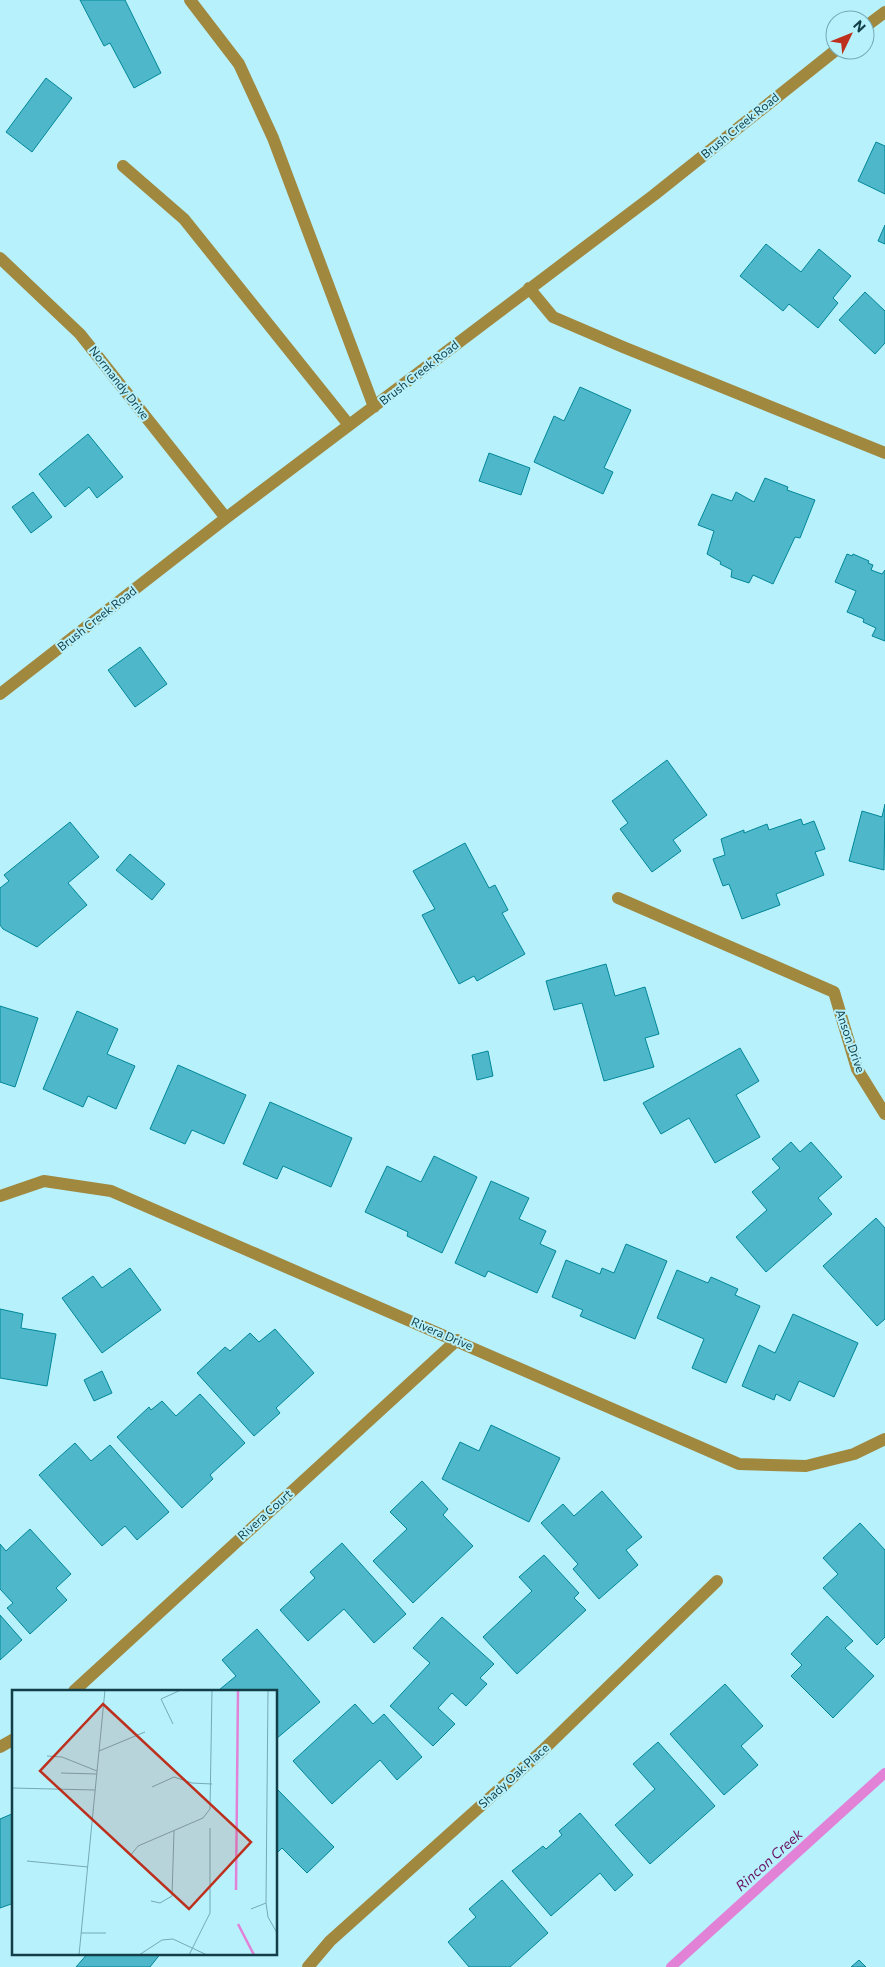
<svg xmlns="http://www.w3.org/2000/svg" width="885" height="1967" font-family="Commissioner,sans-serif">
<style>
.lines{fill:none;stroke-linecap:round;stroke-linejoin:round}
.stream{stroke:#e182d7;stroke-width:10}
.building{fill:#4eb8ca;stroke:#008799}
.minor{stroke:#a1883f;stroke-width:12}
.labels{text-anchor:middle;stroke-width:4;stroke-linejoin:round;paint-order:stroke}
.street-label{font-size:12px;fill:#123f47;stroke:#b7f1fc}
.water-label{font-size:14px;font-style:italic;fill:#681263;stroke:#b7f1fc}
.inset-river{fill:none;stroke:#e182d7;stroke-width:2.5}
.inset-road{fill:none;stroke:#75aab4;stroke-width:1}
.view{fill:#bc301d;fill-opacity:0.15;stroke:#bc301d;stroke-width:2.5}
.inset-edge{fill:none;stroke:#123f47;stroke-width:2.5}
</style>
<rect width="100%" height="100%" fill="#b7f1fc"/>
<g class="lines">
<path class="stream" d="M671 1967 885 1773"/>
</g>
<path class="building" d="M80 0H125L161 73 134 88 110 43 104 46Z
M46 78 72 98 32 152 6 132Z
M876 142 885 146V194L858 181Z
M885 225V244L878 241Z
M766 244 801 272 819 249 851 276 833 298 838 303 818 328 789 304 783 311 740 276Z
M865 292 885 311V343L875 354 839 320Z
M580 387 631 410 604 468 613 472 603 494 534 462 554 416 564 421Z
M88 434 123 477 97 498 89 487 65 507 39 474Z
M489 453 530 468 521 495 479 481Z
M765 478 788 487 787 490 815 500 800 538 795 537 773 584 753 575 749 583 731 577 732 570 720 564 721 562 707 554 714 531 698 525 712 494 732 501 736 492 754 502Z
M33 492 52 517 31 533 12 507Z
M847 554 852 556 853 554 869 561 868 563 873 565 871 570 882 574 885 570V641L872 636 876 628 863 622 864 619 847 612 856 591 835 582Z
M140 647 167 684 135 707 108 670Z
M667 760 707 815 673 840 681 851 652 872 620 829 628 823 612 801Z
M885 804 884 870 849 861 862 811 882 817Z
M801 819 803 825 814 821 825 849 815 852 824 875 776 894 780 905 742 919 729 884 723 886 713 859 725 855 721 839 744 830V833L767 824 769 830Z
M70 822 99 857 68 883 87 905 37 947 3 929 0 925V888L9 881 4 875Z
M465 843 489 888 495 885 508 910 502 913 525 954 477 981 474 976 459 984 422 915 435 909 413 871Z
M130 854 165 884 152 900 116 870Z
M606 964 615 996 645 987 659 1034 645 1038 654 1067 604 1081 582 1003 554 1010 546 981Z
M0 1006 38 1018 15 1087 0 1082Z
M77 1011 118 1029 107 1054 135 1066 116 1109 88 1096 83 1107 43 1089Z
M740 1048 759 1081 736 1095 760 1137 715 1163 689 1118 661 1134 643 1103Z
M488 1051 493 1076 477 1080 472 1055Z
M178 1065 246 1095 224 1144 192 1130 185 1144 150 1129Z
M270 1102 352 1138 331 1187 283 1166 277 1179 243 1164Z
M791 1142 800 1152 811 1142 842 1177 818 1198 832 1214 766 1272 736 1237 767 1210 752 1192 780 1168 772 1159Z
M434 1156 477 1177 442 1253 407 1236 408 1232 365 1212 387 1166 421 1182Z
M491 1181 529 1198 519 1219 546 1231 540 1244 556 1251 537 1293 488 1271 485 1277 455 1263Z
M876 1218 885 1228V1319L877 1326 823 1266Z
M626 1244 667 1261 635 1339 580 1316 583 1310 552 1297 566 1260 600 1274 602 1268 614 1273Z
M130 1268 161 1310 102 1353 62 1298 93 1276 102 1288Z
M677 1270 708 1283 711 1277 738 1289 735 1295 760 1306 726 1383 692 1368 704 1339 657 1318Z
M0 1309 23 1314 21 1328 56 1334 47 1386 0 1378Z
M793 1314 858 1343 834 1397 799 1381 790 1401 776 1394 774 1400 742 1386 759 1345 775 1353Z
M275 1329 314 1373 276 1408 280 1413 254 1436 197 1373 225 1347 230 1351 250 1333 259 1342Z
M102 1371 112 1393 94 1401 84 1380Z
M200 1394 245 1443 210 1475 213 1479 182 1508 117 1437 149 1407 151 1410 162 1401 176 1416Z
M491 1425 560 1458 529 1522 442 1479 460 1442 479 1451Z
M75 1443 91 1461 110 1445 169 1512 137 1540 125 1526 102 1546 39 1475Z
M422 1481 448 1509 443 1515 473 1546 413 1603 373 1561 407 1529 390 1512Z
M602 1491 642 1537 626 1550 638 1565 599 1599 573 1569 578 1564 541 1523 563 1504 574 1516Z
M860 1523 885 1550V1637L877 1645 823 1588 838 1574 823 1558Z
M30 1529 71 1574 56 1588 67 1600 30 1634 7 1608 13 1603 0 1589V1544L6 1551Z
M342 1543 406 1614 374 1643 344 1609 308 1641 280 1610 315 1578 310 1572Z
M544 1555 579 1593 574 1598 586 1610 517 1674 483 1637 532 1591 519 1577Z
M0 1615 22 1640 0 1660Z
M827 1616 853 1641 845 1648 874 1676 833 1718 791 1676 802 1665 791 1654Z
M442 1617 494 1664 480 1678 487 1684 466 1706 452 1693 438 1708 455 1724 433 1746 390 1706 430 1663 413 1648Z
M257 1629 320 1702 276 1739V1691L219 1690 236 1676 222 1660Z
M725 1684 763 1726 741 1746 758 1765 724 1795 670 1734Z
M355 1704 373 1724 384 1714 422 1757 397 1780 380 1760 332 1804 293 1761Z
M658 1742 715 1806 650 1864 615 1825 655 1789 633 1764Z
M276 1788 334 1847 307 1873 282 1848 276 1854Z
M14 1813V1903L0 1908V1819Z
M580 1813 633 1875 615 1891 600 1873 551 1916 512 1871 543 1846 546 1849 562 1835 559 1831Z
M502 1880 548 1933 510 1967H469L448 1942 476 1917 469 1909Z
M88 1953H161L150 1967H76Z
M859 1960 866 1967H851Z"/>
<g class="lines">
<path class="minor" d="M190 0 239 64 273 138 374 407
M865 27 885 12
M123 166 184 219 349 425
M0 258 80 334 226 518
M529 288 553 317 623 347 885 453
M0 694 226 518 654 195 836 50
M618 898 834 992 857 1069 885 1114
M0 1196 44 1181 111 1191 739 1464 806 1466 854 1454 885 1439
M74 1691 457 1340
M0 1747 14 1739
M308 1967 330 1941 542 1751 717 1581"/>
</g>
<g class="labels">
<g class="street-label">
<text transform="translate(740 126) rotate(-39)" y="4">Brush Creek Road</text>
<text transform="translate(419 373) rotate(-38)" y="4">Brush Creek Road</text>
<text transform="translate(119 383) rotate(52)" y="4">Normandy Drive</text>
<text transform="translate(97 619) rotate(-38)" y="4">Brush Creek Road</text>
<text transform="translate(850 1041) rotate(71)" y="4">Anson Drive</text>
<text transform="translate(442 1334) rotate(23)" y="4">Rivera Drive</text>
<text transform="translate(265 1515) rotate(-42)" y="4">Rivera Court</text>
<text transform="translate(514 1776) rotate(-42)" y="4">Shady Oak Place</text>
</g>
<g class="water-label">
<text transform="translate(769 1860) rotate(-42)" y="5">Rincon Creek</text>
</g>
</g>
<g transform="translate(12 1690)">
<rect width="265" height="265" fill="#b7f1fc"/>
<path class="inset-river" d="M224 200 226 0M226 234 242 265"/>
<path class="inset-road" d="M256 0 254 213 256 227 265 243M161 34 149 9 169 0M87 61 133 42M35 66 50 67 85 81M49 83 85 84M140 97 162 87 180 93 200 94M0 98 83 100M118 166 126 156 191 128 198 119 200 0M15 171 76 177M139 211 148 213 160 206 162 141M239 219 254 213M69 243H94M67 265 93 0M127 265 150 250 161 249 195 265M177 265 198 223V138"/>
<path class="view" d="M91 14 239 152 177 219 28 81Z"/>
<rect width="265" height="265" class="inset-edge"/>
</g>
<g transform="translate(850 35) rotate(47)"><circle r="24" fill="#b7f1fc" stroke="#75aab4"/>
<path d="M0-4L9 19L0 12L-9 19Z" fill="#bc301d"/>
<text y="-8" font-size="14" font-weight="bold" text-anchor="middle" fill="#123f47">N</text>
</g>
</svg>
